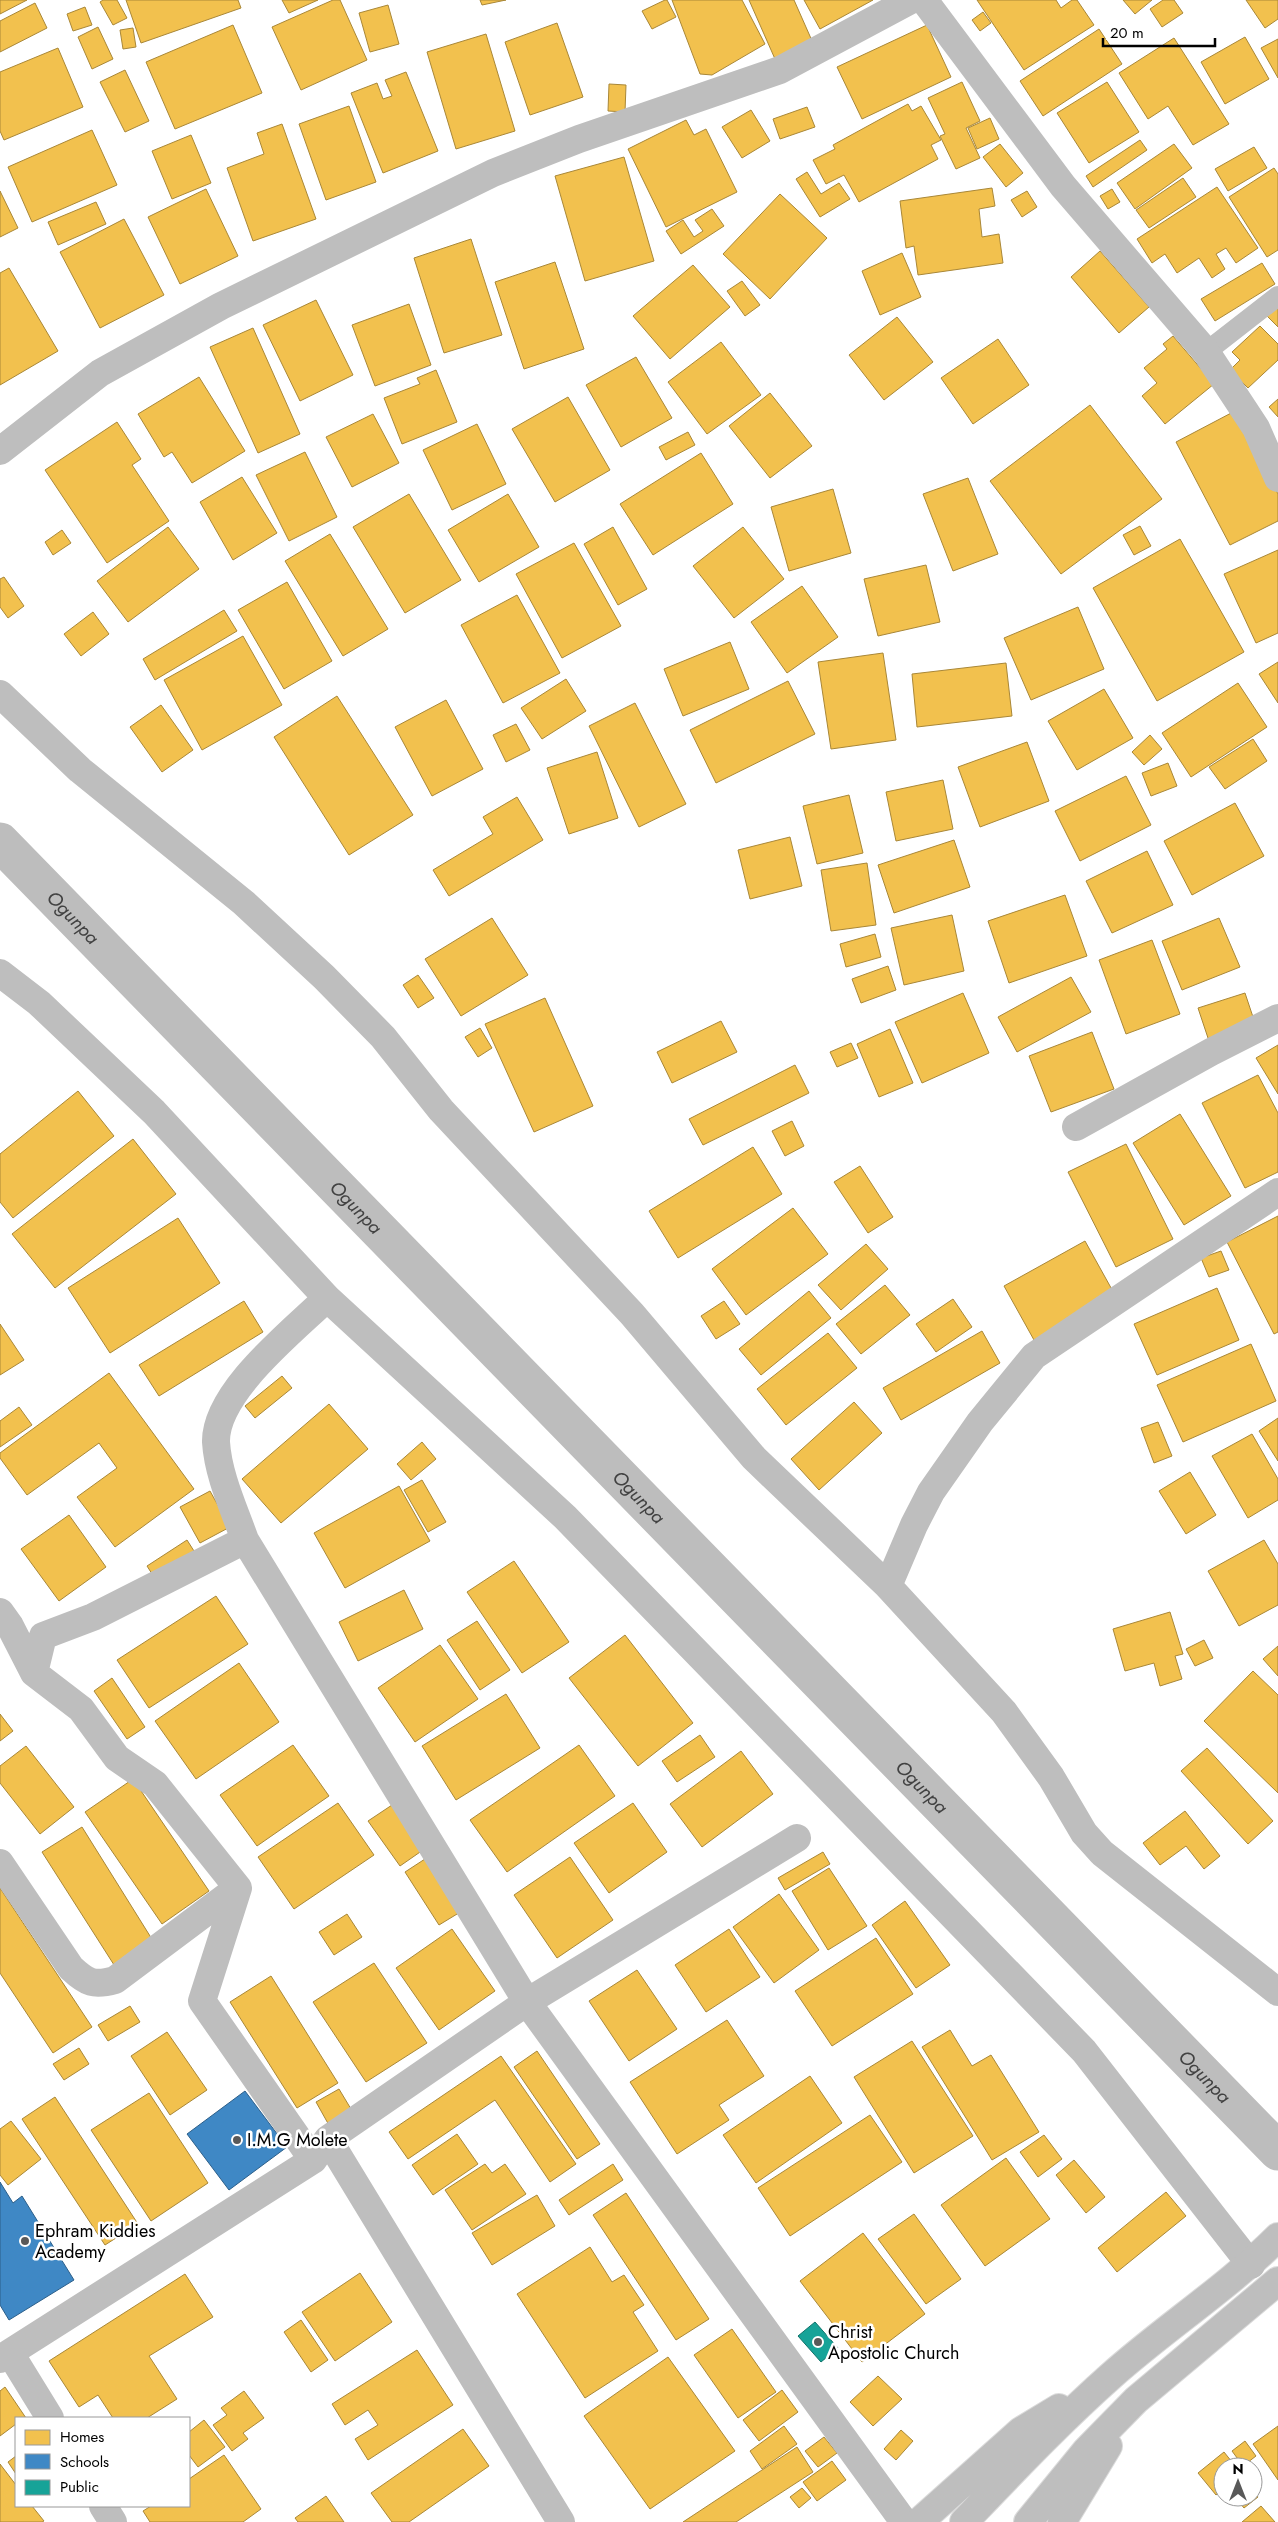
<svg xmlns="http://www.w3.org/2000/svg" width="1278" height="2522" font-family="Jost,sans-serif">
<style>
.homes{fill:#f2c14e;stroke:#a98737}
.schools{fill:#3f88c5;stroke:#2c5f8a}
.public{fill:#17a398;stroke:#10726a}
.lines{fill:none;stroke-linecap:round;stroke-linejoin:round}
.canal{stroke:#bdbdbd;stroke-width:39}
.highway-casing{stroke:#dbdbdb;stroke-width:30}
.lane{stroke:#bebebe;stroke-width:20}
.street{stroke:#bebebe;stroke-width:28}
.highway{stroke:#bebebe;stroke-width:28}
.poi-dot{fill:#595959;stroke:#fff;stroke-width:2}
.labels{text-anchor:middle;stroke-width:5;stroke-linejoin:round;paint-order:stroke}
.poi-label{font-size:18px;fill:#000;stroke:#fff;text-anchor:start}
.water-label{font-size:19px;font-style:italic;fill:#424242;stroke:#fff}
</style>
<rect width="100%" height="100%" fill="#fff"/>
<path class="homes" d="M0 0H27L0 14Z
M103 0H117L127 18 113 25 100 2Z
M126 0H238L241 8 141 43Z
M282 0H318L289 13Z
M333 0H340L367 60 301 90 272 27Z
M480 0H506L482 5Z
M665 0H667L676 17 652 29 642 11Z
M672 0H742L765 44 712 75 700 74Z
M749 0H794L813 43 775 59Z
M804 0H873L820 29Z
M977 0H1056L1061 8 1072 0H1077L1094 25 1024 70Z
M1123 0H1152L1135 14Z
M1163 0H1174L1183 13 1162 27 1150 9Z
M1246 0H1278V19L1265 28Z
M35 3 47 28 0 52V21Z
M388 5 399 44 370 52 359 13Z
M85 7 92 25 73 31 67 14Z
M983 12 991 23 980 31 972 20Z
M557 23 583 97 530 115 505 42Z
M233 25 262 93 175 129 146 62Z
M927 25 951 77 862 119 837 67Z
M98 27 113 59 92 69 78 37Z
M133 28 136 47 123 49 120 30Z
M1099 29 1122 64 1043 116 1020 81Z
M486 34 515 131 456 149 427 52Z
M1245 37 1269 79 1225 104 1201 62Z
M1174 38 1229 124 1193 145 1168 106 1148 119 1119 73Z
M1278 39V78L1261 48Z
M58 48 83 107 4 140 0 131V72Z
M125 70 149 121 125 132 100 82Z
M406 72 438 151 383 173 351 93 377 83 383 99 392 96 385 80Z
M962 82 980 121 966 128 980 158 956 169 940 136 945 134 928 98Z
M1107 82 1139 132 1089 163 1057 113Z
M609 84 626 85 625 112 608 111Z
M908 104 912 111 921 106 941 140 931 145 938 159 859 202 844 175 826 184 813 160 835 149 833 145Z
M349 106 376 182 326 200 299 124Z
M807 107 815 127 780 139 773 119Z
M751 110 770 141 742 158 722 127Z
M990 118 999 139 977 149 968 128Z
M686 120 694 135 706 129 737 192 666 227 628 149Z
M282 124 316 219 253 241 227 168 264 154 257 133Z
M92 130 117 185 32 222 8 167Z
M191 135 211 183 172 199 152 151Z
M1140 140 1147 150 1093 187 1086 176Z
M1000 144 1023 173 1006 187 983 157Z
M1174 144 1192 168 1135 209 1117 183Z
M1254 147 1267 168 1228 191 1215 169Z
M624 157 654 261 585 281 555 176Z
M1274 168 1278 174V250L1267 257 1229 197Z
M807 172 821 194 839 183 850 199 820 217 796 179Z
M1183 178 1196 197 1149 228 1136 210Z
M1217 187 1258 248 1236 263 1226 248 1216 254 1225 269 1212 278 1199 258 1177 273 1165 254 1152 263 1137 239Z
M992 188 995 206 979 209 982 237 999 234 1003 263 918 275 914 246 906 248 900 201Z
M206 189 238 256 180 284 148 217Z
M1112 189 1120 202 1108 209 1100 196Z
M0 191 18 228 0 237Z
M1027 191 1037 207 1022 217 1011 200Z
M780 194 827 238 770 299 723 254Z
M96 202 106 224 58 245 48 222Z
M712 209 724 226 681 254 666 231 683 220 694 237 703 231 695 220Z
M124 219 164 295 100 328 60 252Z
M471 239 502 335 444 353 414 258Z
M1100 251 1149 307 1119 333 1071 277Z
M902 253 921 297 880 315 862 271Z
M555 262 584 349 524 369 495 282Z
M1262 263 1275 284 1215 321 1201 299Z
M693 265 730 307 670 359 633 316Z
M9 268 58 351 0 385V273Z
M742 281 760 305 745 316 727 291Z
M316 300 353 375 300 401 263 325Z
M1278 302V327L1265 314Z
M409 304 431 365 375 386 352 325Z
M897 317 933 362 884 400 849 355Z
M1260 326 1278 344V360L1248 388 1230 370 1240 360 1232 352Z
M253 328 300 434 258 453 210 347Z
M1173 336 1214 384 1165 424 1142 396 1157 383 1144 368 1167 349 1163 344Z
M998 339 1029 385 973 424 941 378Z
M721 342 761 395 707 434 668 382Z
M636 357 672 418 621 447 586 385Z
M436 370 457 422 402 444 384 398 420 384 417 378Z
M199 377 245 451 192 483 172 452 164 457 138 414Z
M770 393 812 446 770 478 729 426Z
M568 397 610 470 555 502 512 429Z
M1278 399V417L1269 407Z
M1090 405 1162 499 1061 574 990 481Z
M1235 411 1278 494V521L1230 545 1176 442Z
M373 414 399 463 352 487 326 437Z
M117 422 141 459 132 465 169 521 107 563 45 470Z
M477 424 506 484 452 510 423 450Z
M688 432 695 445 666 460 659 447Z
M305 452 337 517 289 541 256 475Z
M701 453 733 504 653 555 620 504Z
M242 477 277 533 233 560 200 502Z
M968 478 998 554 953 571 923 494Z
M833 489 851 553 789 571 771 507Z
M409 494 461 580 405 613 353 527Z
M508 494 539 547 479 582 448 530Z
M1140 526 1151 546 1134 555 1123 535Z
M168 527 199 569 128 622 97 581Z
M613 527 647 589 618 605 584 544Z
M743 527 784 579 734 618 693 566Z
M62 530 71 543 53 555 45 542Z
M330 534 388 629 343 656 285 561Z
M1180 539 1244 652 1157 701 1093 588Z
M574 543 621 626 562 658 516 574Z
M1278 550V633L1256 643 1224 574Z
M926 565 940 622 878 636 864 579Z
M4 577 24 606 8 618 0 607V579Z
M287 582 332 661 284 689 238 610Z
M802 586 838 637 787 673 751 622Z
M517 595 560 673 503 703 461 625Z
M1078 607 1104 669 1031 700 1004 638Z
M224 610 237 631 155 680 143 659Z
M93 612 109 634 81 656 64 634Z
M243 636 282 705 202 750 164 680Z
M730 642 749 689 683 716 664 669Z
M883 653 896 740 831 749 818 662Z
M1278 662V703L1259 674Z
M1006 663 1012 716 917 727 912 674Z
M566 679 586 711 542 739 521 708Z
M788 681 815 734 716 783 690 730Z
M1238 683 1267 727 1191 777 1162 733Z
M1104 689 1133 738 1077 770 1048 721Z
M337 696 413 815 349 855 274 737Z
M446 700 483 769 432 796 395 727Z
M635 703 686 804 639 827 589 726Z
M161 705 193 750 162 772 130 727Z
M516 724 530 750 506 762 493 735Z
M1150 735 1162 749 1144 765 1132 752Z
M1253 739 1267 761 1225 789 1209 767Z
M1027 742 1049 801 980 827 958 767Z
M597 752 618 818 569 834 547 768Z
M1168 763 1177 786 1151 796 1142 773Z
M1126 776 1151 825 1080 861 1055 811Z
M943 780 953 829 896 841 886 792Z
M849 795 863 853 817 864 803 806Z
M517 797 543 840 449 896 433 870 493 834 483 817Z
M1235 803 1264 856 1192 895 1164 841Z
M790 837 802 886 750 899 738 850Z
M954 840 970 887 894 913 878 865Z
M1147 851 1173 905 1112 933 1086 881Z
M867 863 876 925 831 931 821 870Z
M1065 895 1087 956 1009 983 988 921Z
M952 915 964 971 904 985 891 928Z
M492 918 528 975 461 1016 425 959Z
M1219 918 1240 967 1182 990 1162 941Z
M875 934 881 957 846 967 840 944Z
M1152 940 1180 1014 1126 1034 1099 960Z
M888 966 896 990 861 1003 852 979Z
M418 975 434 998 418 1008 403 985Z
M1071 977 1091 1012 1017 1052 998 1017Z
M963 993 989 1053 922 1083 895 1022Z
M1245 993 1256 1026 1209 1041 1198 1008Z
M545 998 593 1106 534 1132 485 1024Z
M721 1021 737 1052 672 1083 657 1052Z
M480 1028 492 1048 478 1057 465 1037Z
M890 1029 913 1083 879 1097 857 1044Z
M1092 1032 1114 1089 1051 1112 1029 1056Z
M851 1043 858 1058 837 1067 830 1052Z
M1278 1045V1094L1256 1058Z
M795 1065 809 1093 703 1145 689 1119Z
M1258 1075 1278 1113V1172L1245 1188 1202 1103Z
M78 1091 114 1136 13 1218 0 1202V1154Z
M1180 1114 1231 1196 1184 1225 1133 1143Z
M792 1121 804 1146 785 1156 772 1131Z
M133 1139 176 1194 55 1288 12 1234Z
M1126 1144 1173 1239 1116 1267 1068 1172Z
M753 1147 782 1194 678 1258 649 1211Z
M860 1166 893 1217 868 1233 834 1182Z
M793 1208 828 1254 746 1315 712 1269Z
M1278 1216V1332L1274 1334 1227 1242Z
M178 1218 220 1283 110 1353 68 1288Z
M1085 1241 1115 1295 1034 1340 1004 1286Z
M866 1244 888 1269 841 1310 818 1285Z
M1221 1251 1229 1270 1209 1277 1201 1258Z
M885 1285 910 1315 861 1354 836 1324Z
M1217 1288 1239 1340 1157 1375 1134 1324Z
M809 1291 831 1318 761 1375 739 1349Z
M953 1299 972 1327 936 1352 916 1324Z
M244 1301 263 1332 159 1396 139 1365Z
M724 1301 740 1324 716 1339 701 1316Z
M0 1324 24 1360 0 1375Z
M982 1331 1000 1363 901 1420 883 1388Z
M828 1333 857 1368 786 1425 757 1389Z
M1251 1344 1276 1401 1183 1442 1157 1385Z
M109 1373 194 1489 115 1547 77 1497 117 1468 99 1443 27 1495 0 1458V1453Z
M282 1376 292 1388 255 1418 245 1406Z
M854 1402 882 1433 819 1490 791 1459Z
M329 1404 368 1449 281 1523 242 1479Z
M19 1407 32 1425 0 1447V1421Z
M1278 1418V1461L1259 1431Z
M1158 1422 1172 1456 1154 1463 1141 1428Z
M1252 1434 1278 1479V1500L1248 1518 1212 1456Z
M422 1442 436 1459 411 1480 397 1464Z
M1190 1472 1216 1515 1186 1534 1159 1491Z
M422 1480 446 1522 428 1532 404 1490Z
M399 1486 430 1541 345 1588 314 1533Z
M210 1491 230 1527 200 1543 180 1507Z
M69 1515 106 1567 59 1601 21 1549Z
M187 1540 194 1551 154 1577 147 1566Z
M1264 1540 1278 1564V1605L1239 1626 1208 1571Z
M514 1561 569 1642 522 1673 467 1592Z
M404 1590 423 1629 358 1661 339 1622Z
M216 1596 248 1644 149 1708 117 1660Z
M1170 1612 1183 1654 1175 1656 1182 1679 1160 1686 1154 1663 1125 1671 1113 1629Z
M477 1621 510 1670 480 1690 447 1640Z
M625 1635 693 1723 638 1766 569 1678Z
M1204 1640 1213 1658 1195 1666 1186 1649Z
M440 1645 478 1699 415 1742 378 1688Z
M1278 1646V1676L1263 1659Z
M239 1663 279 1722 196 1779 155 1721Z
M1253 1671 1278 1695V1793L1204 1721Z
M112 1678 145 1727 127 1739 94 1691Z
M506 1694 540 1748 456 1800 422 1746Z
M0 1714 13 1731 0 1741Z
M700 1735 715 1757 677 1782 662 1761Z
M293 1745 329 1796 257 1846 220 1795Z
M579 1745 615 1796 507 1872 470 1820Z
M26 1746 74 1807 40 1834 0 1783V1766Z
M1207 1748 1273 1821 1248 1844 1181 1771Z
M741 1751 773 1794 702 1847 670 1804Z
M133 1779 209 1891 162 1924 85 1812Z
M338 1803 374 1855 294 1909 258 1857Z
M633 1803 667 1852 609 1893 574 1843Z
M392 1805 423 1850 400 1866 368 1821Z
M1185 1811 1220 1856 1204 1869 1186 1846 1160 1865 1143 1843Z
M82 1827 155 1944 116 1968 42 1852Z
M823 1852 830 1864 785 1890 778 1878Z
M428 1857 462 1911 439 1925 405 1872Z
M570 1857 613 1920 557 1958 514 1895Z
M829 1868 867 1926 828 1950 792 1891Z
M0 1888 92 2027 53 2053 0 1973Z
M779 1894 819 1950 774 1983 733 1927Z
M905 1901 950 1965 916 1988 872 1925Z
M347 1914 362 1937 334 1955 319 1932Z
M452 1929 495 1991 439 2030 396 1968Z
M729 1929 760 1977 706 2012 675 1965Z
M876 1938 913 1994 832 2046 795 1991Z
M374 1963 427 2043 366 2082 313 2002Z
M637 1970 677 2029 629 2061 589 2001Z
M271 1976 338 2083 297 2108 230 2002Z
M130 2006 140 2022 108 2041 98 2025Z
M727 2020 764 2076 719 2105 729 2120 677 2154 630 2082Z
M950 2030 972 2066 991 2055 1039 2132 992 2160 922 2047Z
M167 2032 207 2090 170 2115 131 2056Z
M912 2041 973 2136 914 2173 854 2077Z
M79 2048 89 2064 64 2080 53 2064Z
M537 2051 600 2144 577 2159 514 2067Z
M501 2056 576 2164 550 2182 495 2100 408 2159 389 2132Z
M810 2076 842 2123 756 2183 723 2135Z
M339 2089 354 2114 330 2127 316 2102Z
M149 2093 208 2183 151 2221 91 2130Z
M55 2097 138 2224 105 2245 22 2119Z
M870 2115 902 2162 790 2236 758 2188Z
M11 2121 41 2159 8 2185 0 2175V2129Z
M457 2134 478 2164 433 2195 412 2165Z
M1044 2135 1062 2159 1038 2177 1020 2152Z
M1006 2158 1050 2219 985 2266 941 2205Z
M1074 2160 1105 2197 1086 2213 1056 2175Z
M485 2164 492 2173 505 2164 526 2194 472 2230 445 2190Z
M613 2164 623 2180 569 2215 559 2200Z
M1166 2192 1186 2216 1117 2272 1098 2248Z
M626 2193 709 2319 676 2340 593 2215Z
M537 2195 555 2226 492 2265 472 2233Z
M914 2214 961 2279 926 2304 878 2239Z
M863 2233 925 2314 862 2362 800 2281Z
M590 2247 612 2282 624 2275 644 2305 633 2312 658 2351 585 2398 517 2294Z
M360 2273 392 2322 335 2361 302 2312Z
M185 2274 213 2317 149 2356 177 2399 147 2418H113L98 2395 79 2407 49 2361Z
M301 2320 328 2360 311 2372 284 2332Z
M732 2329 776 2392 738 2418 694 2355Z
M417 2350 453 2405 368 2460 355 2439 378 2425 368 2410 345 2425 332 2404Z
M668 2357 735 2451 650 2509 584 2416Z
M878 2376 902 2399 873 2426 850 2402Z
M5 2387 26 2418H16V2424L0 2436V2391Z
M782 2390 798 2412 759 2441 743 2420Z
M244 2391 264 2418 243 2433 248 2439 232 2451 213 2425 227 2415 221 2408Z
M204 2420 225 2447 198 2467 189 2455V2432Z
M784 2426 797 2444 762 2469 750 2451Z
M1278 2426V2480L1253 2444Z
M463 2429 489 2466 409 2522H392L371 2493Z
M901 2430 913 2441 896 2460 884 2449Z
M824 2437 837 2453 818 2467 805 2451Z
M1245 2441 1256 2456 1243 2466 1232 2451Z
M797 2447 813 2472 736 2522H683Z
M1224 2452 1236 2467H1223V2489L1216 2495 1198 2473Z
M224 2455 261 2509 243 2522H150L143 2511 151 2506H189V2479Z
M16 2456V2474L8 2462Z
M832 2461 846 2480 817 2501 803 2482Z
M0 2464 16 2485V2506H32L44 2521 42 2522H0Z
M802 2488 811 2498 799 2508 790 2497Z
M1253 2491 1258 2497 1244 2508 1235 2497H1253Z
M326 2496 344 2522H298L295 2518Z
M1261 2506 1275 2522H1242Z"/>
<path class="schools" d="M245 2091 287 2147 229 2190 187 2134Z
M0 2182 13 2203 22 2196 74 2280 9 2320 0 2305Z"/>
<path class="public" d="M815 2322 838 2348 821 2362 798 2336Z"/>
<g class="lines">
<path class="canal" id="s1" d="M0 842 1278 2151"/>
<defs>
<path id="highway" d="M919 2522 1021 2431 1059 2408
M964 2522C1012 2472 1060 2421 1112 2375 1166 2327 1227 2288 1278 2237
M1028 2522 1086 2451 1136 2400 1278 2281
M1062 2522 1108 2446"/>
</defs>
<use href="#highway" class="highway-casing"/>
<path class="lane" d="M1206 352 1278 296"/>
<path class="street" d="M924 0 1063 186 1206 352 1256 428 1278 478
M0 451 100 373 221 306 493 173 579 139 780 70 911 0
M0 694 80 770 244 903 324 977 383 1037 441 1110 632 1314 754 1458 888 1586 1004 1712 1051 1777 1084 1833 1102 1853 1278 1992
M0 973 39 1003 154 1112 327 1298 565 1517 918 1880 1084 2051 1251 2265
M1076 1127 1211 1052 1278 1018
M327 1298C293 1331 215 1392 216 1442 218 1475 234 1509 245 1540L527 2002 904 2522
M888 1586 914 1525 931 1492 980 1422 1034 1356 1278 1192
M0 1612 10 1626 34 1673 43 1636 93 1617 245 1540
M34 1673 81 1709 117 1758 155 1784 238 1888 202 2001 313 2160
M0 1863 71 1968C87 1983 94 1986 115 1980L238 1888
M328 2139 561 2522
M10 2353 50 2418
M0 2359 313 2160 328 2139 527 2002 797 1838
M103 2506 113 2522"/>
<use href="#highway" class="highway"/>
</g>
<g class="poi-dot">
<circle cx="237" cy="2140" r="5"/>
<circle cx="25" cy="2241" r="5"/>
<circle cx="818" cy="2342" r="5"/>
</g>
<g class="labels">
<g class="poi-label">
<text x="247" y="2146">I.M.G Molete</text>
<text x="35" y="2237">Ephram Kiddies<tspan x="35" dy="21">Academy</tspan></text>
<text x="828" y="2338">Christ<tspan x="828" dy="21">Apostolic Church</tspan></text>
</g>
<g class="water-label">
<text dy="7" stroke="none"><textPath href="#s1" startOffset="105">Ogunpa</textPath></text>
<text dy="7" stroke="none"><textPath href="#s1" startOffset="510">Ogunpa</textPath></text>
<text dy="7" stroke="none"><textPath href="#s1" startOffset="915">Ogunpa</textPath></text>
<text dy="7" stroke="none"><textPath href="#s1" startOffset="1320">Ogunpa</textPath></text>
<text dy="7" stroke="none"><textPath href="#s1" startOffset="1725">Ogunpa</textPath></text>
</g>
</g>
<rect x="15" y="2417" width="175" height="90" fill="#ffffff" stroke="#999999"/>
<rect x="25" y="2430" width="25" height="15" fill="#f2c14e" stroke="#999999"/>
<text x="60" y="2442" font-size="15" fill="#000000">Homes</text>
<rect x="25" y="2454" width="25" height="15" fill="#3f88c5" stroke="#999999"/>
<text x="60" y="2467" font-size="15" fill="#000000">Schools</text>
<rect x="25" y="2480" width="25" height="15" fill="#17a398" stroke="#999999"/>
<text x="60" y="2492" font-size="15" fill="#000000">Public</text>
<g transform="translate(1238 2482)"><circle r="24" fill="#ffffff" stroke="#999999"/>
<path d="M0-4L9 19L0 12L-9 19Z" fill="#595959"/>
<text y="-8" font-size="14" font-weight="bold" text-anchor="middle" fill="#000000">N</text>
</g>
<path d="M1103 38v8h112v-8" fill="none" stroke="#000000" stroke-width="2.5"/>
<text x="1110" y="38" font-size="15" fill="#000000" stroke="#ffffff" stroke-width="4" paint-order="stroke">20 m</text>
</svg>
